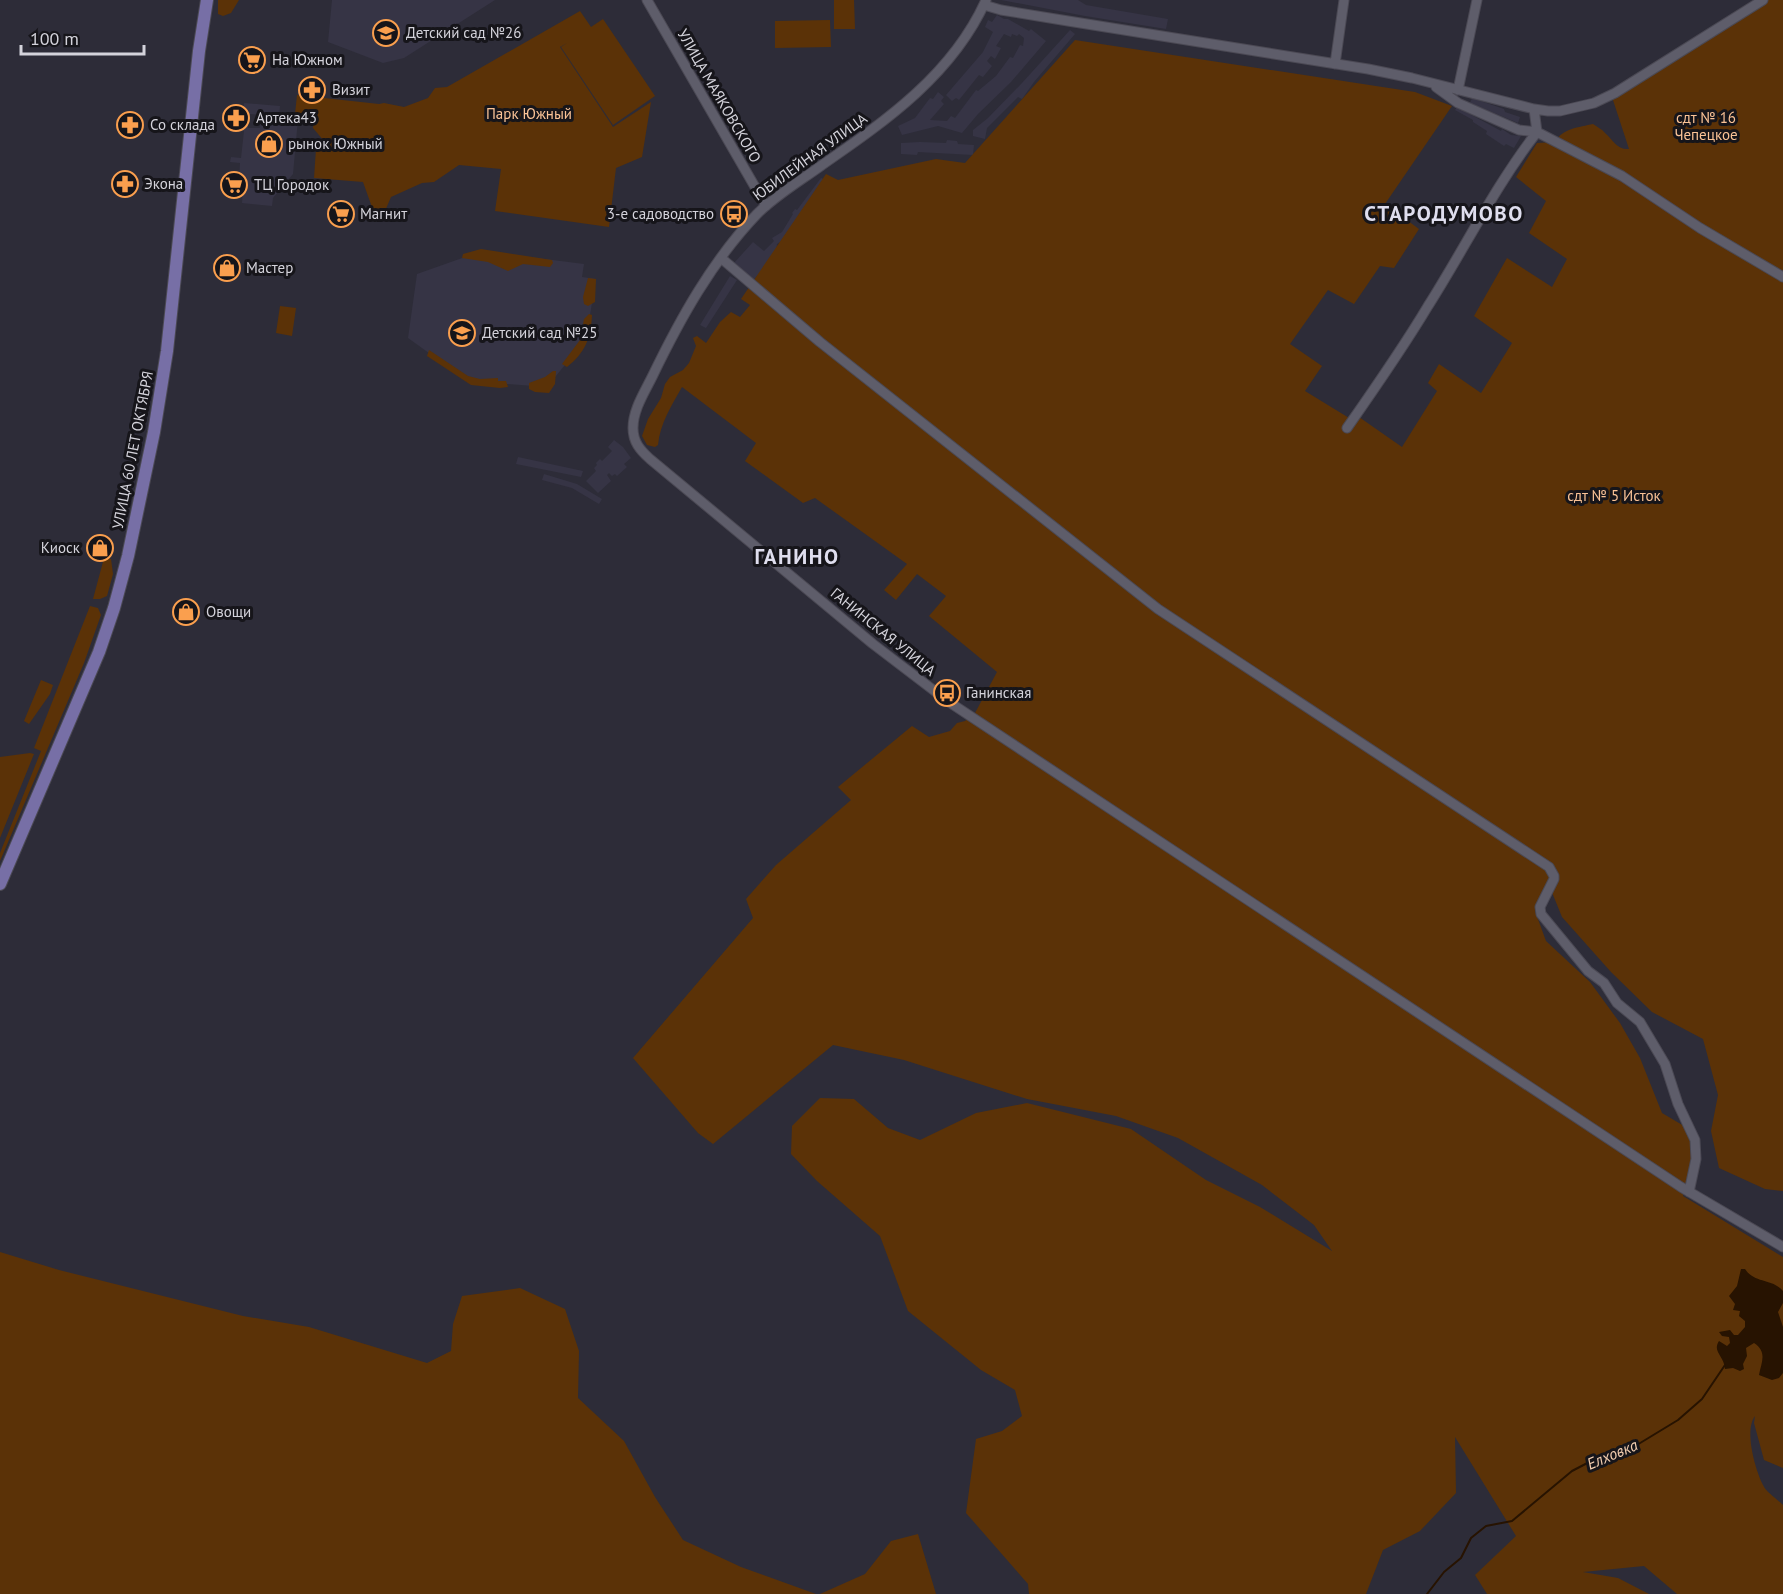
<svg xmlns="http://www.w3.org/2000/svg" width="1783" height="1594" font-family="'PT Sans',sans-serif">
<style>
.built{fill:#363445}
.green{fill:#5b3207}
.water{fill:#271301}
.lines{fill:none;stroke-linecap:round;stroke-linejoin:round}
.stream{stroke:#271301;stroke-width:2}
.minor-casing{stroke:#4b4954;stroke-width:11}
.major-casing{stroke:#4b4954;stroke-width:14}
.minor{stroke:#5e5d6a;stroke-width:9}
.major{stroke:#776fa6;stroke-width:12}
.labels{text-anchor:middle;stroke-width:6;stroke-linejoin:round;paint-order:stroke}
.poi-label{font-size:15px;fill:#d4d3db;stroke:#16151a;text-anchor:start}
.street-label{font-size:15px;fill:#d4d3db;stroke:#16151a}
.park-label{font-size:15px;fill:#fbc396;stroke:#16151a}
.water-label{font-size:16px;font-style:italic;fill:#f4cfb1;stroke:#16151a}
.district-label{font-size:21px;font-weight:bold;letter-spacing:1.5px;fill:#dfdeee;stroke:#16151a}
</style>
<rect width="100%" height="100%" fill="#2d2c38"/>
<path class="built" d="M332 0H495L404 58 383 63 328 42Z
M1001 0H1078L1086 5 1168 19 1166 29 1085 16Z
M997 15 1004 19H1008L1029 31 1031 29 1046 41 1011 82 978 114 962 133 938 126 902 135 898 126 915 118 930 98 933 99 938 92 944 97 941 101 944 104 930 120 947 121 951 116 955 118 976 90 978 91 996 76 1010 57 1013 58 1020 45 1023 46 1024 38 1019 34 1017 36 1012 34 1011 37 1004 34 996 46 1001 48 995 59 991 56 987 61 992 66 983 77 979 75 959 100 956 98 952 101 946 95 983 52 993 32 985 27 988 20 992 22Z
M1070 30 1075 34 1034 82 1022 99 1018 97 987 128 985 139 973 136V130L988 118 1022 83Z
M1472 98 1504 109 1505 112 1520 117 1518 123 1470 103Z
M244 103 280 106 279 117 298 119 293 174 273 198 272 206 242 203 243 190 239 180 240 163 230 162 231 157 241 158 244 131H242V125L248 126V128H260L262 115 250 114 249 117 243 116Z
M1457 107 1501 131 1502 129 1511 135 1521 136 1514 148 1506 144 1504 146 1486 134 1487 131 1473 122V120L1455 110Z
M947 140 957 141 958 144 974 145 973 155 918 152 917 155 901 154V143L920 142 946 143Z
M821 178 826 180 786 238 777 244 776 252 754 280 734 263 753 242 764 251 774 241 772 238 782 232 793 214 792 213 795 209 797 210Z
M482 251 584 264 582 277 596 279 586 339 547 387 468 381 408 338 417 274Z
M730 276 737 280 706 328 700 325Z
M614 440 623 447 631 458 624 464 627 467 617 476 615 474 612 476 609 473 607 475 611 481 598 493 586 481 596 471 594 468 597 465 596 463 600 459 602 461 612 451 608 447Z
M518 457 583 471 581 477 516 464Z
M544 474 577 484 602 499 599 504 572 488 542 480Z"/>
<path class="green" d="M218 0H239L231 13 223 16 218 14Z
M834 0H854L855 29H834Z
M1767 0H1783V1191L1765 1189 1719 1168 1711 1131 1718 1095 1703 1039 1652 1012 1611 972 1562 917 1549 885 1535 911 1546 941 1590 982 1620 1023 1640 1058 1662 1113 1684 1126 1695 1154 1683 1196 1783 1257V1468L1764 1460 1754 1423 1755 1416C1744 1430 1755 1469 1763 1485 1766 1492 1777 1499 1783 1505V1594H1677L1644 1566 1583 1572 1618 1578 1649 1594H1487L1475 1575 1516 1536 1455 1437 1456 1493 1420 1531 1383 1550 1366 1594H1029L1028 1584 966 1513 976 1439 1002 1431 1022 1416 1015 1390 981 1370 908 1311 880 1236 817 1181 791 1154 792 1126 820 1098 854 1099 888 1128 920 1140 976 1113 1027 1103 1131 1129 1206 1180 1260 1207 1332 1251 1314 1225 1262 1185 1178 1138 1116 1116 1027 1099 904 1060 833 1045 713 1144 698 1133 633 1058 753 918 746 899 776 865 851 800 838 787 912 726 929 737 950 731 957 723 965 721 975 713 997 672 929 616 946 596 917 574 896 600 884 590 907 564 815 498 803 503 745 461 756 443 682 387C672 405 660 423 658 445L655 447 647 445 642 436 648 419 661 398 665 384 670 377 683 370 689 363 696 346 693 338 697 336 706 343 720 322 731 312 740 317 750 305 741 299 826 174 838 180 936 159 965 163 1075 40 1415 92 1452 106 1385 204 1419 229 1394 268 1380 266 1354 304 1328 290 1290 344 1322 366 1305 391 1354 421 1359 417 1402 447 1437 391 1428 383 1439 364 1481 393 1512 343 1474 316 1507 258 1552 287 1567 259 1529 233 1546 201 1516 177 1537 143 1556 142C1560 129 1580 127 1593 124 1597 127 1602 129 1605 133 1613 140 1617 150 1629 149L1611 94Z
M580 11 591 27 603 19 655 96 613 125 561 47 567 43 560 47 613 127 651 102 642 157 616 168 609 227 495 211 501 169 459 165 434 182 422 183 391 197 385 211 373 210 363 182 314 178 316 149 324 141 313 128 314 117 295 114 297 95 379 104 384 103 404 107 428 98 435 88 447 87Z
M830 20 831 47 775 48V21Z
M481 249 552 260 553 263 550 267 523 264 508 271 488 262 462 258 463 254Z
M588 278 596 279 595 302 588 306 584 304 583 297Z
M280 306 296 308 292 336 276 333Z
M589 314 592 315C591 338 585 353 567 367L562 364 580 340 584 319Z
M429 350 468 376 480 379 498 378V381H506L508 387 500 388 471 385 427 356Z
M553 371H556L555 384 549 393 535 392 529 389V383L545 377Z
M104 558 111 559 113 574 107 596 100 599H93Z
M90 606 98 608 101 615 84 663 0 861V853L41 751 34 748Z
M41 680 53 685 50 694 29 724 24 721Z
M30 753 34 754 0 838V757Z
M0 1252 59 1270 243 1316 309 1327 427 1363 451 1351 453 1324 462 1296 520 1288 565 1309 579 1351 578 1398 624 1441 655 1497 683 1540 741 1567 816 1594H0Z
M918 1534 936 1594H820L865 1574 891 1541Z"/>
<path class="water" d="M1741 1269H1745C1755 1284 1772 1278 1783 1291V1303L1778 1312 1783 1327V1373L1779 1378 1772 1380 1759 1375C1761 1363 1768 1352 1754 1343L1746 1348 1747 1356 1743 1364 1744 1369 1740 1371 1733 1368 1725 1369C1724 1355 1712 1352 1719 1341L1727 1346 1730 1343 1729 1337 1722 1336 1719 1332 1730 1330 1734 1335H1738L1745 1327V1321L1739 1316 1740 1311 1733 1310 1735 1304 1729 1296 1737 1286Z"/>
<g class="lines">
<path class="stream" d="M1427 1594 1444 1572 1461 1558 1471 1538 1486 1526 1512 1521 1572 1471 1595 1459 1627 1451 1678 1420 1702 1399 1725 1365"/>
<defs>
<path id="minor" d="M647 0 766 206
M986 0C953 74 887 120 822 165 800 181 776 195 757 214 712 261 680 319 652 377 644 393 633 410 633 428 633 442 640 450 650 459L873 644 949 702 1681 1187 1783 1247
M984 5 1001 10 1068 21 1368 69 1412 78 1534 109 1548 111H1560L1594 103 1615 93 1763 0
M1335 64 1344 0
M1436 87 1458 103 1519 130 1537 132 1622 176 1700 228 1783 277
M1458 90 1477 0
M721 258 820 342 1158 609 1549 867 1554 876V879L1540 907 1541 914 1588 971 1604 983 1617 1003 1640 1022 1665 1064 1678 1104 1695 1140 1696 1159 1689 1192
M1347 428C1375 388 1403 348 1428 306 1465 248 1495 186 1537 132L1534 109"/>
<path id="major" d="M0 884 99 652 114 608 128 556 154 432 167 351 199 51 207 0"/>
</defs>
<use href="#minor" class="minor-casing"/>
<use href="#major" class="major-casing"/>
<use href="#minor" class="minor"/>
<use href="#major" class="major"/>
</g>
<defs>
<symbol id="school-ring" viewBox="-11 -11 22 22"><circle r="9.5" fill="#16151a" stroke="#fa9f4e" stroke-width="1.5"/><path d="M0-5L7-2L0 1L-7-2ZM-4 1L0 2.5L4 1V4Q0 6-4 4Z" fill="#fa9f4e"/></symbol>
<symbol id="supermarket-ring" viewBox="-11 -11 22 22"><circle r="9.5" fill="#16151a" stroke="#fa9f4e" stroke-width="1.5"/><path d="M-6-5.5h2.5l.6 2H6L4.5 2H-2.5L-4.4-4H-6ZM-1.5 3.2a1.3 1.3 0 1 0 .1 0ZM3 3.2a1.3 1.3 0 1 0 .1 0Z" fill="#fa9f4e"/></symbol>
<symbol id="pharmacy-ring" viewBox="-11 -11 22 22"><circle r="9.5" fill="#16151a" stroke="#fa9f4e" stroke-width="1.5"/><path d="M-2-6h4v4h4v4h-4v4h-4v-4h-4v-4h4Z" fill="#fa9f4e"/></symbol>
<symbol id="shop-ring" viewBox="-11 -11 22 22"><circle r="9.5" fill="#16151a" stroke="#fa9f4e" stroke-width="1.5"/><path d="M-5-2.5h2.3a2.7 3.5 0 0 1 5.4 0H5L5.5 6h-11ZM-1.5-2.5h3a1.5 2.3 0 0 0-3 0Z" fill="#fa9f4e"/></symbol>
<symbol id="bus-ring" viewBox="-11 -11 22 22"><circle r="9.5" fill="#16151a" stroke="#fa9f4e" stroke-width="1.5"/><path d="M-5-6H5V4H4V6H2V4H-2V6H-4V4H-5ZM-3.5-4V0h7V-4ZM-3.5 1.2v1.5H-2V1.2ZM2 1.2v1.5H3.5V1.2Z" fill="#fa9f4e"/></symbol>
</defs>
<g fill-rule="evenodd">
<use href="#school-ring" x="371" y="18" width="30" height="30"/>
<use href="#supermarket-ring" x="237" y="45" width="30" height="30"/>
<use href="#pharmacy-ring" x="297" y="75" width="30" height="30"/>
<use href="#pharmacy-ring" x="221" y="103" width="30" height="30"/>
<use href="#pharmacy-ring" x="115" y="110" width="30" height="30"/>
<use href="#shop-ring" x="254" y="129" width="30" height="30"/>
<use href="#pharmacy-ring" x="110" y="169" width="30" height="30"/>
<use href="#supermarket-ring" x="219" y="170" width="30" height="30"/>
<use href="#supermarket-ring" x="326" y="199" width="30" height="30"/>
<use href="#bus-ring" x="719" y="199" width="30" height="30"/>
<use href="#shop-ring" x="212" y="253" width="30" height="30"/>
<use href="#school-ring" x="447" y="318" width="30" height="30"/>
<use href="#shop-ring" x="85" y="533" width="30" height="30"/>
<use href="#shop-ring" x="171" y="597" width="30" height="30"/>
<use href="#bus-ring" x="932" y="678" width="30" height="30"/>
</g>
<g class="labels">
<g class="poi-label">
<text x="406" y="38">Детский сад №26</text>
<text x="272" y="65">На Южном</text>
<text x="332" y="95">Визит</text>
<text x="256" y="123">Артека43</text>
<text x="150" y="130">Со склада</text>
<text x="288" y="149">рынок Южный</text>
<text x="144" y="189">Экона</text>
<text x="254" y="190">ТЦ Городок</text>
<text x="360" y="219">Магнит</text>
<text x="714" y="219" text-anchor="end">3-е садоводство</text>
<text x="246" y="273">Мастер</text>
<text x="482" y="338">Детский сад №25</text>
<text x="80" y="553" text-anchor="end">Киоск</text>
<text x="206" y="617">Овощи</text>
<text x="966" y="698">Ганинская</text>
</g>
<g class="street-label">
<text transform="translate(719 96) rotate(60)" y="5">УЛИЦА МАЯКОВСКОГО</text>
<text transform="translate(810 157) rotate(-36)" y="5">ЮБИЛЕЙНАЯ УЛИЦА</text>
<text transform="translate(133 450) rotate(-79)" y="5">УЛИЦА 60 ЛЕТ ОКТЯБРЯ</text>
<text transform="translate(883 632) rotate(39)" y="5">ГАНИНСКАЯ УЛИЦА</text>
</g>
<g class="park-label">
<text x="529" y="119">Парк Южный</text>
<text x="1706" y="123">сдт № 16<tspan x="1706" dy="17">Чепецкое</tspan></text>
<text x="1614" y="501">сдт № 5 Исток</text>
</g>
<g class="water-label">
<text transform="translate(1612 1454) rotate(-23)" y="6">Елховка</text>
</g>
<g class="district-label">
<text x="1444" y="221">СТАРОДУМОВО</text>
<text x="797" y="564">ГАНИНО</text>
</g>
</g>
<path d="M21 45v9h123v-9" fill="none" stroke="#d4d3db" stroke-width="3"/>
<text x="30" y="45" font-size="18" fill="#d4d3db" stroke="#16151a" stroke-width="4.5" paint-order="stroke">100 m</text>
</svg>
